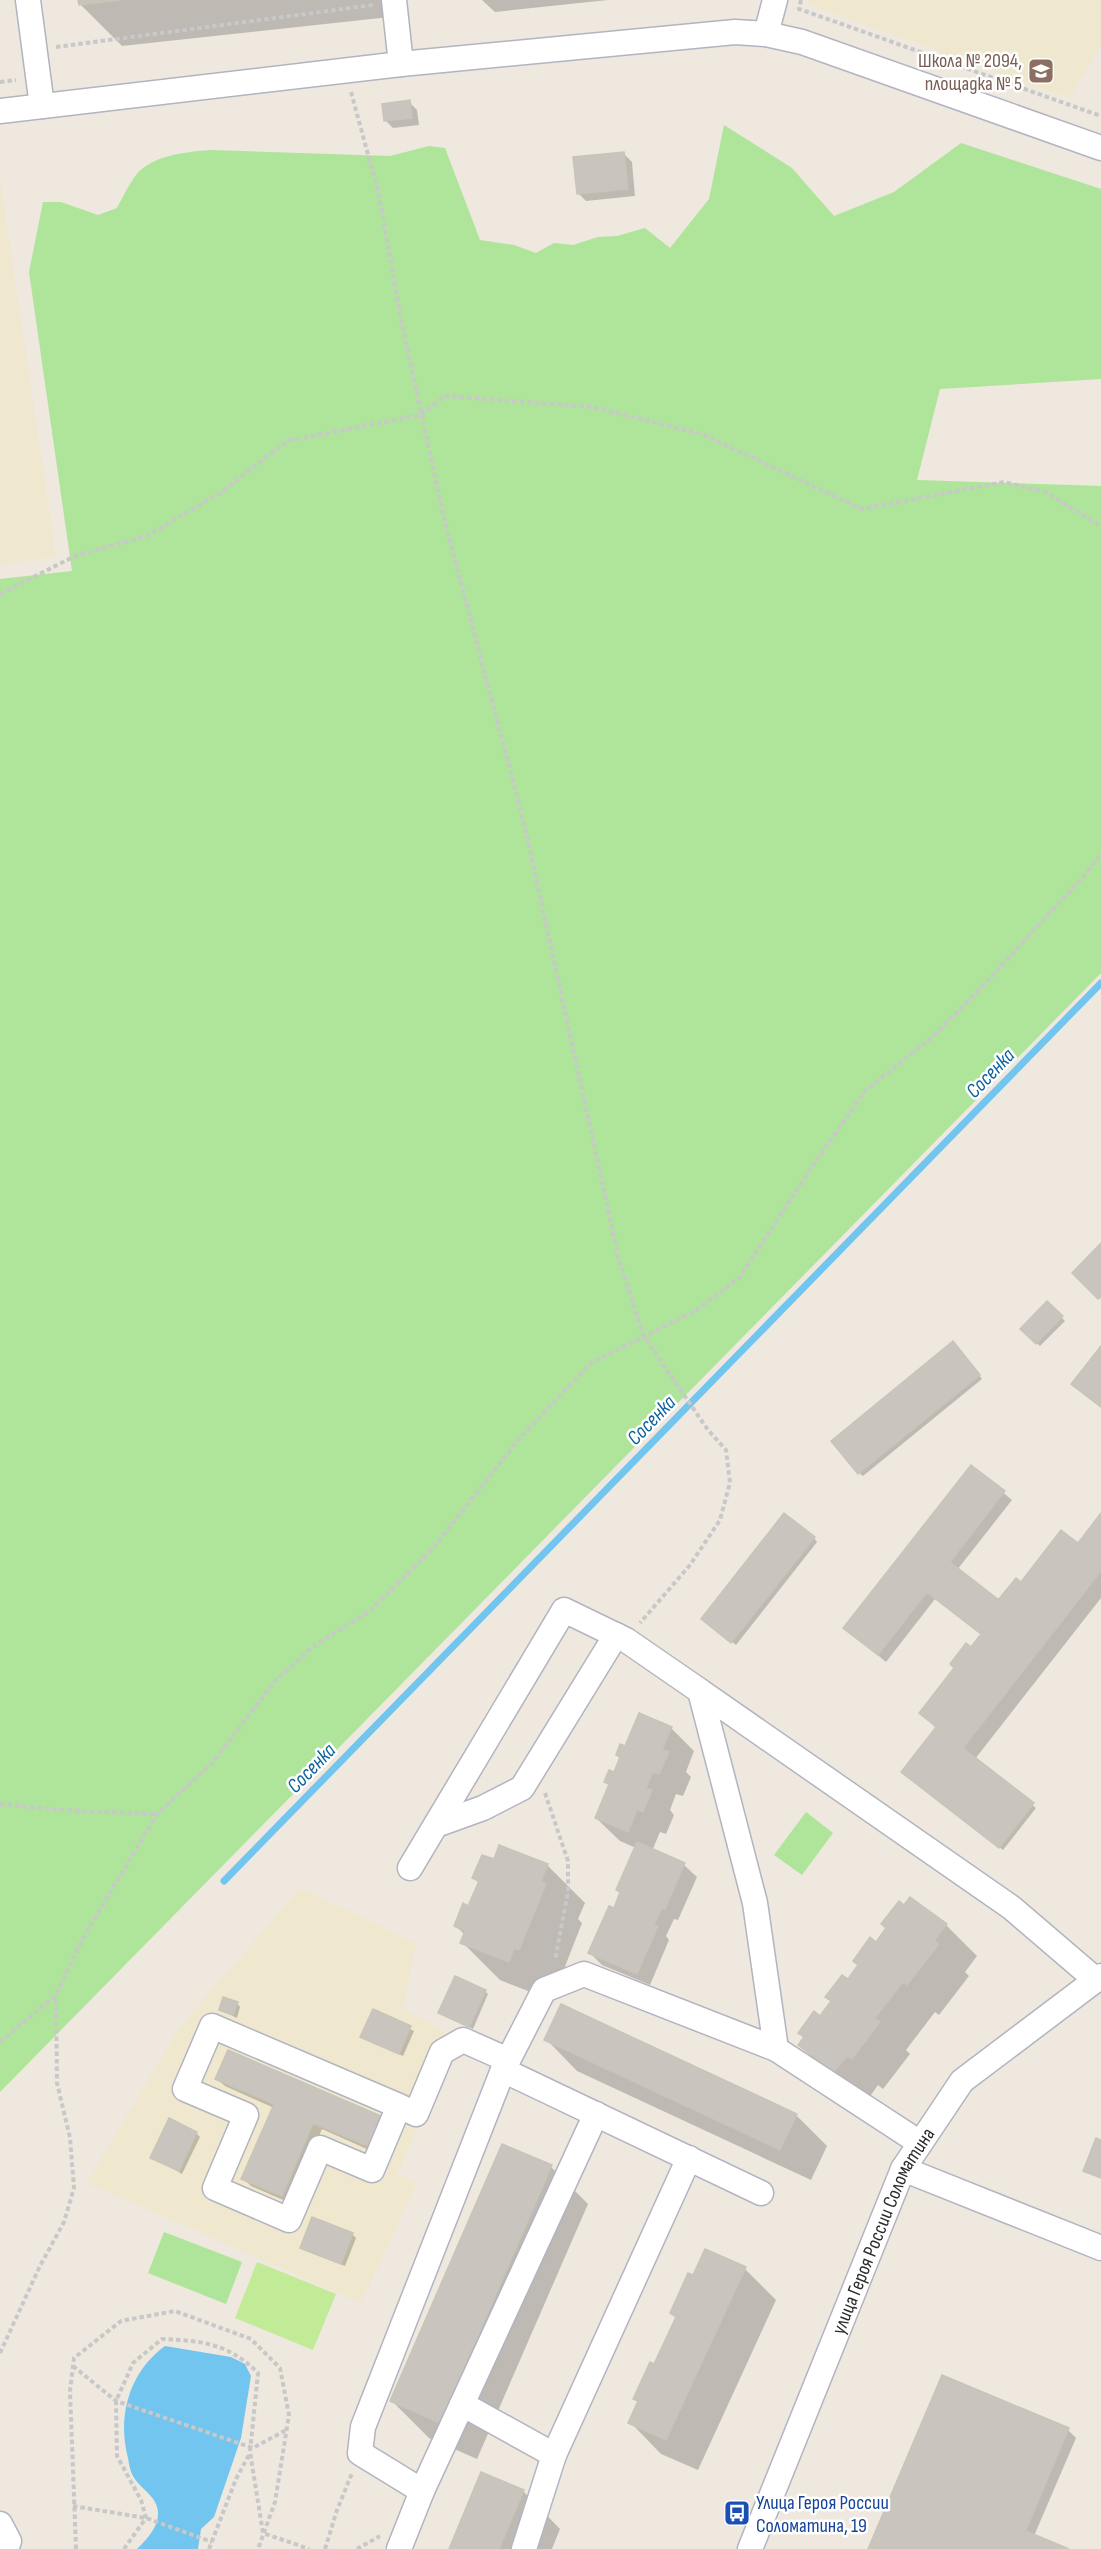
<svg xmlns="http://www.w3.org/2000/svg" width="1101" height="2549" font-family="'Sofia Sans Condensed',sans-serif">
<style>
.education{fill:#efe7ce}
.green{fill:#afe49b}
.pitch{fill:#c2eb97}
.water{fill:#72c5ef}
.shadow{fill:#0003}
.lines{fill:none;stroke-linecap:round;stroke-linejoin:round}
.stream{stroke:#72c5ef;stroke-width:7}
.building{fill:#c9c5be;stroke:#c9c4b8;stroke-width:1.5}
.minor-casing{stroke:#b2b4c0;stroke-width:27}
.path{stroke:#c8c8c8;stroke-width:4;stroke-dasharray:4.5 3;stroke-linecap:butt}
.minor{stroke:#fff;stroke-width:24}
.labels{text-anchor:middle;stroke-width:5;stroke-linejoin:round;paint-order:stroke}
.education-label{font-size:20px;fill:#785e54;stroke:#fff;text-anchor:end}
.street-label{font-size:20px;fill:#2c2c2c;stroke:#fff}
.transit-label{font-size:20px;fill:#164399;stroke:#fff;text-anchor:start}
.water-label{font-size:21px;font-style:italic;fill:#0d639f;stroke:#fff}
</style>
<rect width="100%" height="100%" fill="#eee8df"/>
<path class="education" d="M809 0H1101V45L1070 98 808 4Z
M0 179 56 557 0 564Z
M300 1888 416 1943 403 2008 445 2032 410 2094 429 2103 397 2174 417 2183 361 2303 87 2183 179 2028Z"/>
<path class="green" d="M724 125 792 168 834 216 894 192 961 143 1101 189V379L940 389 917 480 1101 486V973L0 2092V579L72 571 29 272 43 202H61L98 215 117 208C123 197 129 184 136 175 152 155 186 152 210 150L390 156 429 146 445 148 480 240 514 245 536 253 554 243 573 245 598 237 617 236 645 228 670 248 709 199Z
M806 1812 833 1833 802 1875 774 1855Z
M164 2232 242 2262 226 2304 148 2273Z"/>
<path class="pitch" d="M257 2262 336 2294 313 2350 235 2318Z"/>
<path class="water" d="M165 2346 231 2357 245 2364 251 2376 241 2438 214 2517 201 2529 198 2549H137C146 2540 158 2528 158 2514 159 2497 140 2489 133 2476 130 2471 129 2464 128 2458 117 2417 129 2372 165 2346Z"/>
<path class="shadow" d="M80 0H397L399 16 122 46 80 4Z
M482 0H608L495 12Z
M409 102 417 110 419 125 393 128 385 120Z
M624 154 632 162 635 196 586 201 578 193Z
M1047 1303 1065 1321 1040 1346 1022 1329Z
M956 1347 982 1379 863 1476 859 1473Z
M972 1467 1012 1500 957 1570 999 1602 1078 1545 1101 1516V1598L975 1759 1036 1808 1003 1850 907 1775 937 1729 921 1713 982 1635 935 1599 886 1662 845 1628Z
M814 1538 817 1542 736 1645 706 1622Z
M671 1728 694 1751 686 1772 691 1777 683 1796 676 1794 670 1810 674 1815 666 1834 660 1832 652 1851 684 1865 697 1877 678 1920 674 1919 666 1936 669 1940 650 1985 602 1965 590 1953 621 1894 617 1890 636 1848 620 1841 596 1818 610 1786 606 1782 615 1773 626 1748Z
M547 1865 585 1903 578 1919 582 1923 557 1987 546 1998 500 1980 462 1942 465 1935 455 1925 469 1908 479 1883 474 1878Z
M946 1925 977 1956 965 1972 969 1976 939 2015 935 2012 906 2050 910 2054 883 2089 878 2085 866 2102 831 2076 800 2045 832 2002 827 1997 848 1981 876 1944Z
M485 1991 488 1994 473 2029 440 2012Z
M237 2003 240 2007 237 2018 220 2010Z
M373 2011 414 2031 403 2056 362 2037Z
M546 2039 796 2115 827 2146 811 2180 577 2071Z
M217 2079 382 2118 378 2154 322 2129 290 2203 251 2186 243 2178 274 2108 225 2086Z
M196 2133 200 2137 182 2174 152 2157Z
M551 2167 588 2204 477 2459 429 2438 392 2401Z
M352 2234 356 2238 345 2266 306 2251 302 2247Z
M745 2269 776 2300 698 2470 661 2454 630 2422 639 2403 634 2399 655 2366 677 2318 672 2313 694 2277Z
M943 2377 1068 2430 1076 2438 1034 2536 1065 2549H870Z
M523 2491 560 2529 552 2549H451Z"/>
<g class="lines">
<path class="stream" d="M224 1881 1101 983"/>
</g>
<path class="building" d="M78 0H121L79 5Z
M410 100 412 118 384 121 382 104Z
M624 152 628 189 577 194 573 157Z
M1101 1243V1297L1098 1299 1072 1273Z
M1047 1301 1063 1316 1036 1344 1020 1329Z
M953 1341 980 1375 858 1474 831 1441Z
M1101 1346V1407L1071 1384Z
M971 1465 1005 1491 943 1571 954 1579 937 1600 927 1592 878 1655 843 1628Z
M784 1513 815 1537 731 1643 701 1619Z
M1101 1513V1561L1078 1543Z
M1061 1530 1101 1561V1571L963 1748 919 1713 954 1668 950 1664 966 1643 971 1647 1004 1604 998 1600 1016 1578 1021 1582Z
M950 1562 1004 1604 981 1634 937 1600 954 1579 943 1571Z
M639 1713 672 1727 662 1750 669 1752 659 1774 653 1772 646 1788 652 1790 643 1812 637 1810 628 1832 595 1818 609 1784 604 1782 609 1770 614 1772 620 1757 616 1755 620 1744 625 1746Z
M936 1727 1034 1803 999 1848 901 1772Z
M637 1842 685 1863 665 1909 662 1908 654 1925 658 1926 637 1974 588 1953 609 1906 614 1908 620 1892 616 1890Z
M499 1845 548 1864 541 1881 546 1884 519 1950 514 1948 509 1962 460 1943 465 1931 454 1926 463 1903 468 1906 479 1881 472 1878 482 1855 494 1859Z
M910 1897 947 1924 934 1941 939 1944 907 1985 903 1982 875 2018 880 2022 852 2059 847 2056 834 2072 798 2045 804 2037 798 2033 814 2011 820 2016 831 2001 825 1997 842 1975 848 1979 858 1965 853 1961 870 1937 876 1942 886 1928 881 1924 899 1901 904 1905Z
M455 1976 486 1990 469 2027 438 2013Z
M223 1997 238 2002 233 2015 219 2010Z
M561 2004 797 2114 780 2150 544 2040Z
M373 2009 411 2026 399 2054 360 2037Z
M228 2050 383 2117 370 2147 313 2123 282 2196 241 2179 274 2104 215 2079Z
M169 2118 197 2132 179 2171 150 2158Z
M1096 2138 1101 2140V2178L1083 2171Z
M502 2144 552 2165 440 2423 390 2401Z
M312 2217 353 2233 341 2264 300 2248Z
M705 2249 746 2267 666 2440 628 2423 638 2401 633 2399 650 2362 654 2364 676 2317 670 2313 688 2273 693 2275Z
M942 2375 1069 2428 1018 2549H868Z
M481 2472 524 2490 499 2549H449Z
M1026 2531 1069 2549H1018Z"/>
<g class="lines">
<defs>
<g id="minor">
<path d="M28 0 42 106"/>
<path d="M394 0 401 64"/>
<path d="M766 34 775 0"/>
<path d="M0 111 401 64 735 32 766 34 802 42 1101 148"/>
<path d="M700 1691 1012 1908 1096 1980"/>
<path d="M436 1825 483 1808 522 1788 616 1635"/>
<path d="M410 1868 564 1610 626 1640 700 1691 755 1903 776 2049"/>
<path d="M503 2070 544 1990 584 1974 776 2049 920 2143"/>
<path d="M399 2106 372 2170 320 2148 289 2220 215 2188 246 2115 185 2089 212 2026 399 2106 416 2114 442 2052 463 2040 508 2060"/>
<path d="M903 2169 1101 2248"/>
<path d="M462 2404 554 2455 524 2549"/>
<path d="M554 2455 689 2158"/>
<path d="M422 2491 596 2114"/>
<path d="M0 2524 9 2541 6 2549"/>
<path d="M399 2549 422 2491 360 2453 363 2427 503 2070 761 2193"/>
<path id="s1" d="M750 2549 903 2169 962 2081 1101 1976"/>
</g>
</defs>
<use href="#minor" class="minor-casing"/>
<path class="path" d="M801 0 799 9 1101 116
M56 47 373 5
M0 82 16 80
M351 92 379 195 401 319 443 514 524 823 619 1260 643 1335 708 1430 726 1450 730 1483 720 1520 690 1565 640 1623
M0 594 77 555 147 536 220 493 287 441 420 415 445 396 593 407 702 434 862 509 1004 482 1045 492 1101 526
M545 1793 568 1861V1892L555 1960
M0 1804 60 1810 157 1814
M0 2042 56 1995 83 1938 157 1814 212 1763 275 1681 315 1645 370 1611 434 1547 518 1440 591 1363 695 1311 739 1278 814 1164 865 1091 931 1038 979 990 1082 878 1101 854
M0 2353 40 2266 64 2222 74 2188 70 2138 57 2083 56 1995
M73 2366 116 2401 253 2448 286 2430
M73 2506 146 2518 212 2542
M76 2549 70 2391 74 2358 121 2321 175 2311 251 2339 280 2368 289 2415 275 2502 258 2549
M124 2549 146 2518 141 2500 117 2456 116 2401 133 2363 162 2339C202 2341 228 2343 258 2373L250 2452 263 2533 309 2549
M209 2549 236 2479 250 2453
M325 2549 337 2510 352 2473
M357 2549 380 2536"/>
<use href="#minor" class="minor"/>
</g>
<defs>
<symbol id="school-square" viewBox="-11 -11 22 22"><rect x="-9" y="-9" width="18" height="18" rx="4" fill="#8d6e63" stroke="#fff"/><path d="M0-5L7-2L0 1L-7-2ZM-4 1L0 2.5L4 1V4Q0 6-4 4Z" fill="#fff"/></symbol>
<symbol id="bus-square" viewBox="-11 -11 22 22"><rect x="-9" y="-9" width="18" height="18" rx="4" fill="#1a4fb4" stroke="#fff"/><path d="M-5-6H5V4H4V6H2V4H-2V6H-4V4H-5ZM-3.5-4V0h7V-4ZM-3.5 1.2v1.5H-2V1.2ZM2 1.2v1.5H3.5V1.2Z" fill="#fff"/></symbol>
</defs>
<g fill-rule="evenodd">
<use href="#school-square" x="1026" y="56" width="30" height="30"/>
<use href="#bus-square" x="722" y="2498" width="30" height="30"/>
</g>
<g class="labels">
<g class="education-label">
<text x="1022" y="67">Школа № 2094,<tspan x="1022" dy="23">площадка № 5</tspan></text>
</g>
<g class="street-label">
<text dy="7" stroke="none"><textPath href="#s1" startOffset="345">улица Героя России Соломатина</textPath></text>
</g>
<g class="transit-label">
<text x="756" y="2509">Улица Героя России<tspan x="756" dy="23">Соломатина, 19</tspan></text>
</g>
<g class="water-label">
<text transform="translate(990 1073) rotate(-46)" y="7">Сосенка</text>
<text transform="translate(651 1420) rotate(-46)" y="7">Сосенка</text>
<text transform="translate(311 1768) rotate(-46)" y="7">Сосенка</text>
</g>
</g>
</svg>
